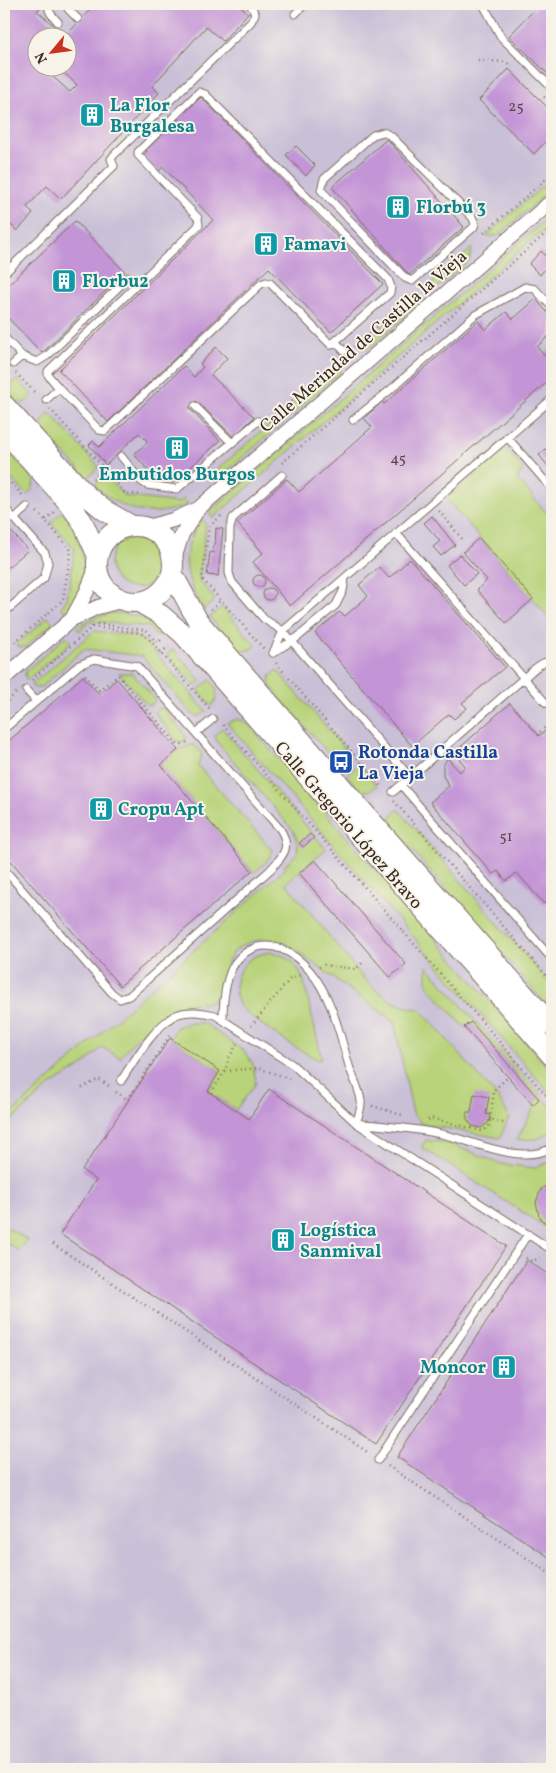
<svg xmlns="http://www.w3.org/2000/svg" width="556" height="1773" font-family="Vollkorn,serif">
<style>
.industrial{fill:#c9bfd7;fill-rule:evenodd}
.green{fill:#b8d379;stroke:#7a7e4c}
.building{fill:#c394d6}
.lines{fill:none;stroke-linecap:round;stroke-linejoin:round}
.service-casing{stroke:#7c6c5d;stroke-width:9}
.minor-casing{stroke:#7c6c5d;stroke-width:16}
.secondary-casing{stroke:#7c6c5d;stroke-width:22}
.path{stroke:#7c6c5d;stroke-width:2.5;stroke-dasharray:1 4;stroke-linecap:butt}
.service{stroke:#fff;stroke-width:7}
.minor{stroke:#fff;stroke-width:14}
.secondary{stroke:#fff;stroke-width:20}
.labels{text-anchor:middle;stroke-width:4;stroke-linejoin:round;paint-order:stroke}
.number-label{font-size:15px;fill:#5d444c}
.culture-label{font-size:18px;font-weight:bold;fill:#0d838f;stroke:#f7f3e8;text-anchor:start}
.street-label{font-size:18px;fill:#3b2a1e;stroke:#f7f3e8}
.transit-label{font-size:18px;font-weight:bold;fill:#164399;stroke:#f7f3e8;text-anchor:start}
</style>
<rect width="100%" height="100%" fill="#f7f3e8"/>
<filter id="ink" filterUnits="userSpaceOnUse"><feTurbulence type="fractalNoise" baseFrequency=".02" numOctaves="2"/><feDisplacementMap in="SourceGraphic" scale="10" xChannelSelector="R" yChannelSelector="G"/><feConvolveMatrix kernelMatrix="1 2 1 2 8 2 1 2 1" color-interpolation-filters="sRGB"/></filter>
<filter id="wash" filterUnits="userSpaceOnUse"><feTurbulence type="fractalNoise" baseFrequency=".0096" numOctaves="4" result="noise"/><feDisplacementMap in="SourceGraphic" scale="20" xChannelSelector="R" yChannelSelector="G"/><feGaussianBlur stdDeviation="1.12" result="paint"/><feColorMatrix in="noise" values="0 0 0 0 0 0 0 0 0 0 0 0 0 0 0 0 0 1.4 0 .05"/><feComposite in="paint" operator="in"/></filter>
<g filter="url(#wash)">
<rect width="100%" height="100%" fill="#f5e8d3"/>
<path class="industrial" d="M4 4H552V1769H4ZM38 38H68V68H38Z"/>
<path class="green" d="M552 178V189L498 236H486Z
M552 214V222L213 518 209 513Z
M472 248 469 261 433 291 427 288Z
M415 298 418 305 368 349 359 348Z
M339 364 341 372 218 479 211 475Z
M17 379 33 396 24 403 17 402 11 395 12 385Z
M50 413 99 467 87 478 43 431C40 423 44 418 50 413Z
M4 446 33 479C35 487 32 490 27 495L4 471Z
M506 449 523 469 517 479 552 519V621L446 499Z
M105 475 124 496 179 503 184 499 188 504C152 520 122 512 94 485Z
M63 511C86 543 94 581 65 612L61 607 67 599 75 549 51 522Z
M202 519 206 524 199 580 215 600 204 609C183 579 179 549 202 519Z
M110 563a25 25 0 1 1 50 0a25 25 0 1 1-50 0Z
M222 607 256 646C251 650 243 653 237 648 229 643 217 625 210 617Z
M114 613C133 614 149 619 164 630L157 637 149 627 91 621 79 631 77 627 92 618Z
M48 617 53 623 25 647H20L16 645Z
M94 631 135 636 146 642 206 711C202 715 198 718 192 714L142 656 84 649 41 687 35 688 31 685Z
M66 636 71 642 27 680 25 675 26 671Z
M173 649 201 681 195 686 167 654Z
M277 670 347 751 335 761 269 685 270 677Z
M119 673H132L155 699C153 704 152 705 147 705Z
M210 680C218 689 220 697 211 706L198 690Z
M159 708 164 709 186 736V740L183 742H178L157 716 155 711Z
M238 719 247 723 552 1072V1096L227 723Z
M222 728 326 849 286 883 367 982 391 1001 410 1008 420 1009 499 1099 509 1117 500 1138 422 1124 413 1114 394 1021C367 1002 340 983 313 963 304 957 292 946 282 942 266 937 247 940 235 951 221 965 225 993 211 1002 201 1004 189 1003 179 1006 163 1012 129 1043 120 1058L102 1047 85 1064 50 1086 4 1127V1120L286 868 284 866 297 854 298 842 293 830 217 742 215 735Z
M194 744 202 753 198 766 273 851 266 862 254 873 161 765 178 750Z
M359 764 377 786 370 790 361 792 347 775Z
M398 809 552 986V1011L387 821Z
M272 952C288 956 296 962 303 978L321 1055 322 1057 319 1060C307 1056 244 1015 239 1004 234 994 234 981 240 971 247 958 257 954 272 952Z
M427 966 552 1108V1132L537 1139 517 1140 534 1107 533 1105 539 1099 471 1022 464 1027 427 985Z
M189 1023H204L244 1051 253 1064 256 1083 236 1110 208 1091 220 1071 170 1038 177 1027Z
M426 1140 451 1144 501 1164 535 1168 552 1161V1231L421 1147Z
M4 1225 27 1240 19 1251 4 1241Z"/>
<g id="blocks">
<path class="building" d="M4 4H44L37 11 57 28 48 38H38V49L31 56 38 62V68H43L70 92 77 85 59 68H68V38H64L95 4H238L248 13 223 41 206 27 152 86 159 93 61 199 47 186 27 207 33 214 17 231 11 225 4 233Z
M540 4H552V78L509 36Z
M509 69 552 112V135L534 154 479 100Z
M201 97 383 284 331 332 269 268 108 422 59 370 213 220 163 167 158 172 143 156 147 151 146 150Z
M387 139 464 227 409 275 332 187Z
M296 146 315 165 306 176 286 155Z
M75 221 125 272 42 353 4 314V289Z
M541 251 551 262 540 275 529 264Z
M536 299 552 318V333L537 347 544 355 551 349 552 351V378L290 606 253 562 263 553 237 523 287 479 299 492 372 427 364 418 382 402 384 404 478 321 485 330 506 312 513 319Z
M216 347 227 358 211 375 254 417 234 437 196 401 189 408 220 441 174 482 156 479 134 454 148 442 139 433 106 465 89 445 93 441 99 447 184 366 194 377 203 367 200 364Z
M552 444V471L539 455Z
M432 516 455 545 441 556 433 547 440 541 424 523Z
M4 524 28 550 4 571Z
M216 528 223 529 218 576 207 575 210 552 214 553 212 548 215 544Z
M479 538 533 599 506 623 477 590 487 580 463 552Z
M460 554 477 574 464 585 447 565Z
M410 559 505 667 462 703 467 708 454 719 449 714 412 746 315 633 339 612 345 616 368 596 359 585 379 567 389 578Z
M253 581a6 6 0 1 1 12 0a6 6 0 1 1-12 0Z
M263 594a6 6 0 1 1 12 0a6 6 0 1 1-12 0Z
M83 676 99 694 117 679 178 750 161 765 252 871 120 986 4 853V745Z
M510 703 539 736 552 725V905L548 900 544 904 517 873 506 881 498 871 493 874 430 802 449 786 443 776V766L447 758 460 772 465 766 454 753Z
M310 834 314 838 303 847 299 843Z
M315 860 406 964 390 977 299 873Z
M471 1022 539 1099 533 1105 464 1027Z
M170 1038 220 1071 208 1091 249 1119 269 1089 506 1246 376 1444 60 1234 96 1180 82 1170Z
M474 1094 489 1097 486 1114 490 1115 489 1122 481 1128 472 1126 467 1119V1112H471Z
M552 1182V1226L544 1222 539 1216 536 1202 541 1189Z
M527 1260 552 1277V1559L397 1457Z"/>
</g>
</g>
<g filter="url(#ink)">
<use href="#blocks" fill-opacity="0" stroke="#7c6c5d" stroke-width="1"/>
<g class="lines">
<defs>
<path id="service" d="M51 4 49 10 51 14 58 22
M68 4V9L78 19
M483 4 501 37 552 88
M295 14 305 4
M383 132 391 136 472 217 475 223 474 227 412 281 405 278 321 190 324 179 373 135Z
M4 271H7L114 166 111 159 114 155 251 22 255 14 250 4
M4 337 22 356
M336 342 344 351
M13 364 22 356 37 362 47 356 129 277
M46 400 59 388 48 375V371L199 225 198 218 138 155V152L199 92 205 94 388 279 391 287 390 293 331 345 270 283 266 282 261 284 105 431 99 430 59 388
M195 406 232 443
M353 420 389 391 475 315 511 295 525 287 535 289 552 307
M507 437 552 489
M121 456 141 481 147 485 177 489 258 421
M282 475 233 518 230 528 229 573 232 582 264 619 283 631 410 777
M4 507 45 553 48 563 44 578 4 613
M14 519 27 507
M396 533 545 702 552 706
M4 644 5 646
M273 653 283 631 552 399
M273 653 298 637 336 605 343 591 345 578
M26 690 36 701
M4 729 79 665 94 659 137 666 280 829C292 848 283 856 270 870L129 996 120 999 112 993 4 869
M196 733 213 719
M401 785 552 959
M393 792 524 678C532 671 541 661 552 661
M223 1020C223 1003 225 983 232 968 236 960 241 955 248 951 271 938 295 953 310 971 333 998 340 1036 350 1069 354 1079 360 1091 361 1101 362 1108 358 1117 356 1123 383 1126 410 1128 436 1133 472 1139 518 1166 552 1148
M121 1081C134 1061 154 1026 176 1015 187 1010 204 1012 215 1015L293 1065 356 1123 552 1250
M378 1460 528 1234"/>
<path id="minor" d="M145 528 173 520 198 509
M173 562 182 534 198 509 552 201
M72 619 87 591 97 566
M4 678 72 619 98 607 124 600"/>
<path id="secondary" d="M4 405 86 495 104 510 132 526
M4 430 67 501 82 521 98 556
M97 564a38 38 0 1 1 76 0a38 38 0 1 1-76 0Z
M172 573 198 621 365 814 552 1026
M139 602 161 615 183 634 552 1056"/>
</defs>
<use href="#service" class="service-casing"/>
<use href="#minor" class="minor-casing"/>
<use href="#secondary" class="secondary-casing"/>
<path class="path" d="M478 60 506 62 512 66
M544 97 552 105
M484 233 552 174
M354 347 418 291
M16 373 36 394
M50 409 105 469
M269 421 339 360
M282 463 552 228
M4 476 24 497
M93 479 105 469 125 493 141 495
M439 511 463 540
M37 512 45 520
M221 516 209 527 202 579 264 649
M211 609 220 601
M97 624 146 630 158 643 162 639
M15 642 63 600 71 550 45 520 55 512
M161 653 169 646
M276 663 383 788
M85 675 99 690 118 675 177 744H184L189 741
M32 680 92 627 135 632 142 634 148 638 210 709
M4 704 16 693
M223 725 552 1102
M540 732 552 721
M394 801 552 982
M319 967 324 965 356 969 363 962
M251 1026 290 979 300 975
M225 1071 258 1068 291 1079
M82 1088 99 1079 112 1088
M116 1092 128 1100 170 1035
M211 1093 225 1071 229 1058 238 1042
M372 1106 402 1115
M490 1119 494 1090 508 1077
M428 1120 430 1118 483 1131 489 1126 490 1119 506 1124
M53 1244 369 1453
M526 1258 532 1261 544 1257
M388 1466 552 1575"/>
<use href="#service" class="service"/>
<use href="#minor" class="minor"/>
<use href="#secondary" class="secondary"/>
</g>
</g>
<defs>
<symbol id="building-square" viewBox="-11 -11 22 22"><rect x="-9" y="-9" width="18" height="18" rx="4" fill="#0f9aa8" stroke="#f7f3e8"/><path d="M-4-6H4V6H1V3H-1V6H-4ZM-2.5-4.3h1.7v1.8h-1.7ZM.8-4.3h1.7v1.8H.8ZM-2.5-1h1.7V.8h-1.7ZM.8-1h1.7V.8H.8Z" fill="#fff"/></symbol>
<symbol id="bus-square" viewBox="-11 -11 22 22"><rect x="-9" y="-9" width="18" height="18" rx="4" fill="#1a4fb4" stroke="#f7f3e8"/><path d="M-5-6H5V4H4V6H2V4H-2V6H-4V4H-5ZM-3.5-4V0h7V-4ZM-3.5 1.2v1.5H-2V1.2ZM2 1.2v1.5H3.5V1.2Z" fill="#fff"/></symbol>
</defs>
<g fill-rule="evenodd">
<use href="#building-square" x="78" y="101" width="28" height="28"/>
<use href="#building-square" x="384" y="193" width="28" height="28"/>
<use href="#building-square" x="252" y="230" width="28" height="28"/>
<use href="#building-square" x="50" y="267" width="28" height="28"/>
<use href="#building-square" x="163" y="434" width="28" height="28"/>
<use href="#bus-square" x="327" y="748" width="28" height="28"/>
<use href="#building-square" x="87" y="795" width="28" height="28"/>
<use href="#building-square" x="269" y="1226" width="28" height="28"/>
<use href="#building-square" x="490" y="1353" width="28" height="28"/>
</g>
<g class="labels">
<g class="number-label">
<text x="516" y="111">25</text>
<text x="398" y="463">45</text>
<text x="506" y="841">51</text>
</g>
<g class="culture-label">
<text x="110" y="111">La Flor<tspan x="110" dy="21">Burgalesa</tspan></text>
<text x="416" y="213">Florbú 3</text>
<text x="284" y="250">Famavi</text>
<text x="82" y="287">Florbu2</text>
<text x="177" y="480" text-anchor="middle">Embutidos Burgos</text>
<text x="118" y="815">Cropu Apt</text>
<text x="300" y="1236">Logística<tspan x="300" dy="21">Sanmival</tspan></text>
<text x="486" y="1373" text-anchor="end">Moncor</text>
</g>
<g class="street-label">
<text transform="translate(363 341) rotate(-41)" y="6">Calle Merindad de Castilla la Vieja</text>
<text transform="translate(349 825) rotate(49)" y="6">Calle Gregorio López Bravo</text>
</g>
<g class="transit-label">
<text x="358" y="758">Rotonda Castilla<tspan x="358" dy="21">La Vieja</tspan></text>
</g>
</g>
<rect width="556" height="1773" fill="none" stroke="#f7f3e8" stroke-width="20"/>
<g transform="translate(52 52) rotate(241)"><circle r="24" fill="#f7f3e8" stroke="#aca397"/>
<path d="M0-4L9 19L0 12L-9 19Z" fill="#c8321e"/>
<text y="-8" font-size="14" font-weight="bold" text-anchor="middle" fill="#3b2a1e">N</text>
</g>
</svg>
